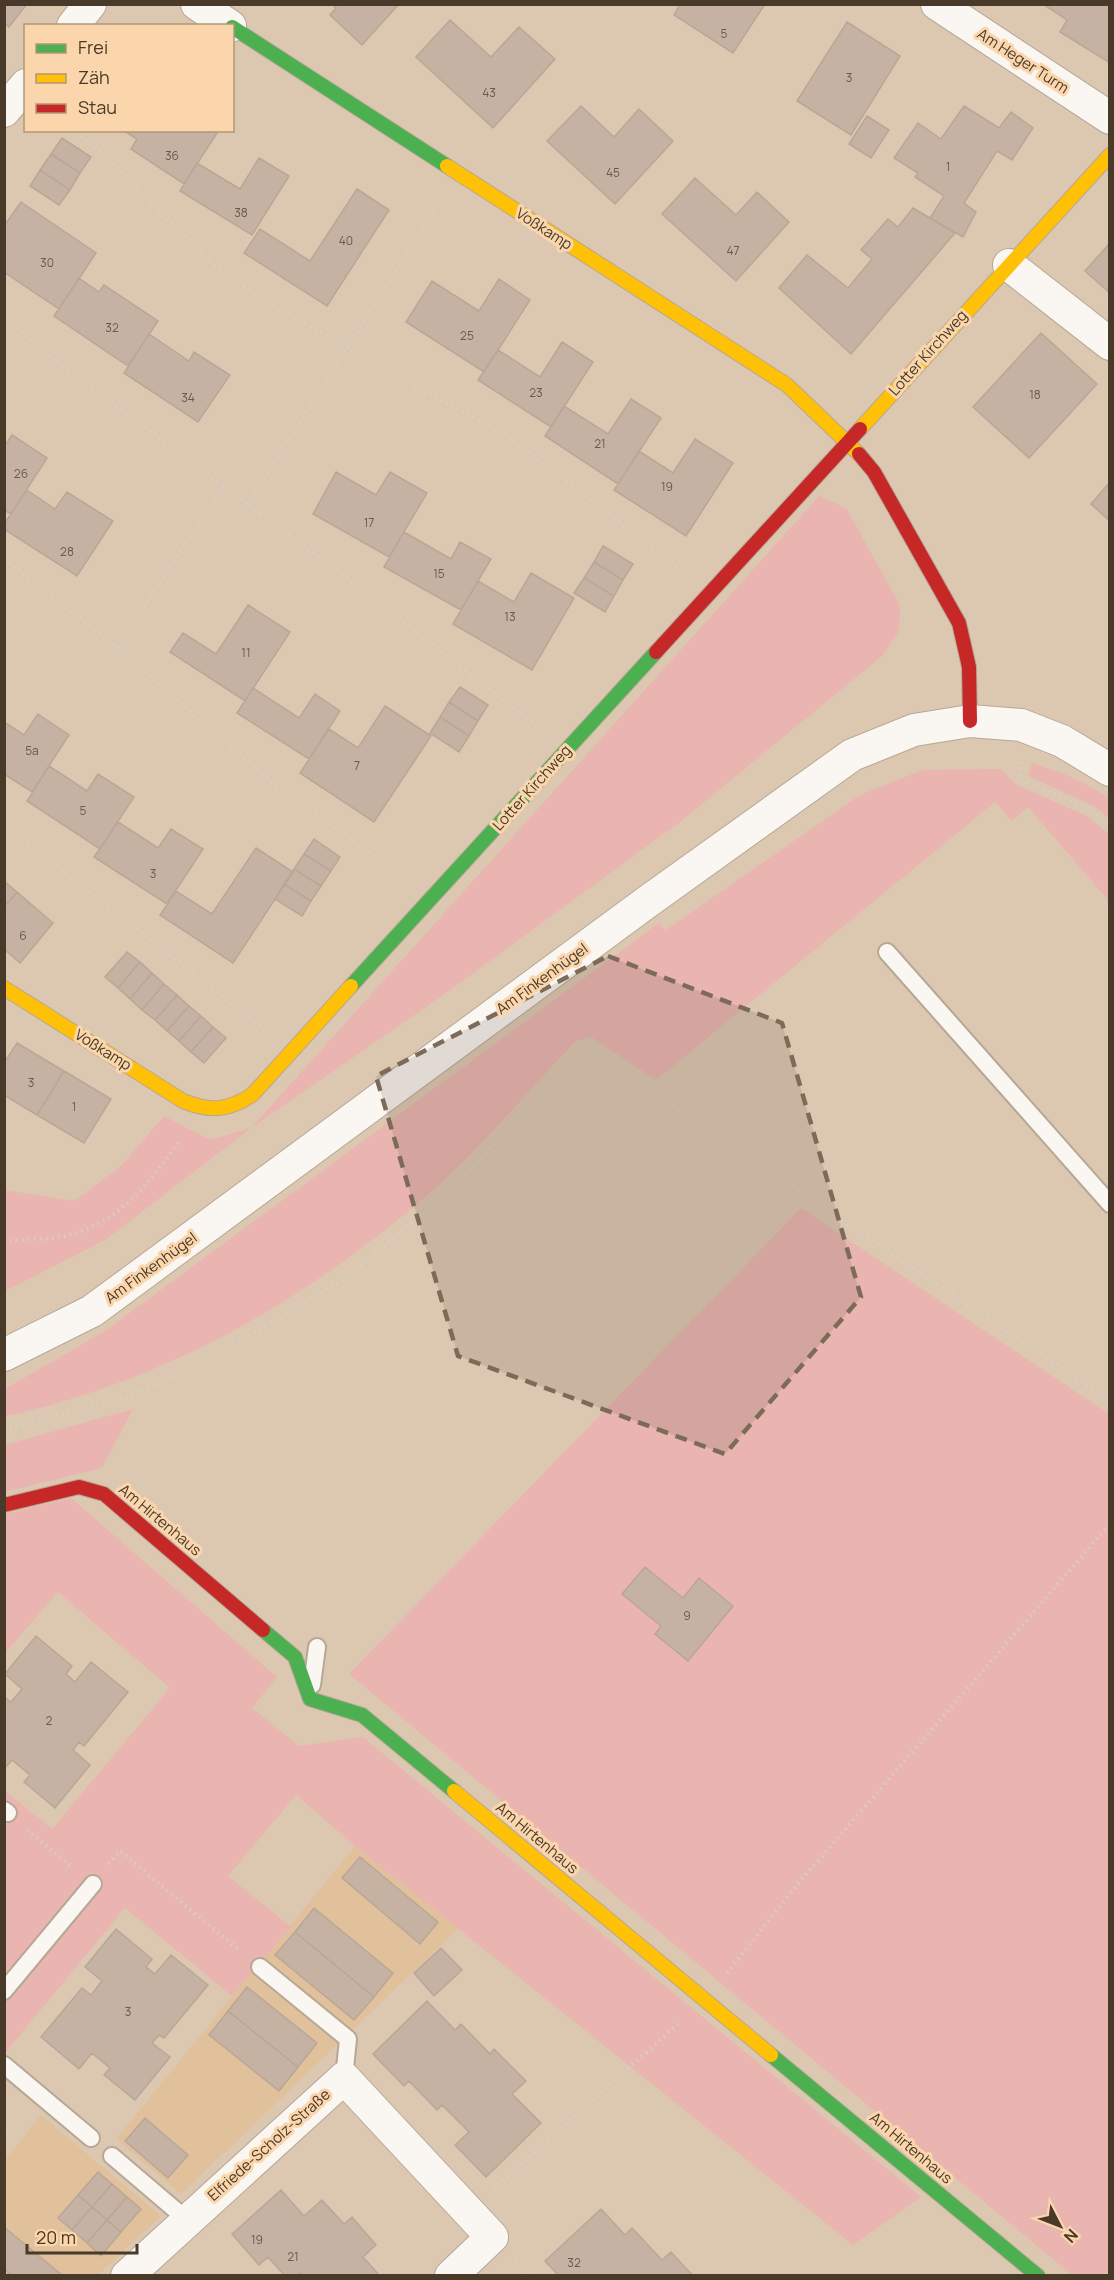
<svg xmlns="http://www.w3.org/2000/svg" width="1114" height="2280" font-family="Manrope,sans-serif">
<style>
.built{fill:#e1c19c}
.green{fill:#eab4b0}
.building{fill:#c5b2a3;stroke:#b9a697;stroke-width:1.5}
.lines{fill:none;stroke-linecap:round;stroke-linejoin:round}
.lane-casing{stroke:#b7a795;stroke-width:20}
.street-casing{stroke:#b7a795;stroke-width:34}
.fast-casing{stroke:#b7a795;stroke-width:16}
.slow-casing{stroke:#b7a795;stroke-width:16}
.jam-casing{stroke:#b7a795;stroke-width:16}
.path{stroke:#d5cfc7;stroke-width:4;stroke-dasharray:1.5 4.5;stroke-linecap:butt}
.lane{stroke:#faf7f3;stroke-width:16}
.street{stroke:#faf7f3;stroke-width:32}
.fast{stroke:#4caf50;stroke-width:14}
.slow{stroke:#ffc107;stroke-width:14}
.jam{stroke:#c62828;stroke-width:14}
.marked{fill:#7c6b58;fill-opacity:0.2;stroke:#7c6b58;stroke-width:4.5;stroke-dasharray:12 8;stroke-linejoin:round}
.labels{text-anchor:middle;stroke-width:6;stroke-linejoin:round;paint-order:stroke}
.number-label{font-size:12px;fill:#6a5a4a}
.street-label{font-size:15px;fill:#483928;stroke:#fbd6ac}
</style>
<rect width="100%" height="100%" fill="#dcc8b1"/>
<path class="built" d="M355 1846 458 1929 181 2194 116 2139Z
M41 2115 161 2216 98 2275 5 2276V2160Z"/>
<path class="green" d="M819 496 846 508 900 605 899 631 882 656 680 822 442 996 251 1128 105 1240 5 1291 4 1190 74 1201 121 1166 164 1116 210 1140 251 1128Z
M1032 763C1059 772 1087 781 1109 799V818L1094 806 1028 776Z
M1001 769 1015 784 1087 816 1109 834V901L1028 807 1012 821 995 802 656 1080 591 1037 576 1041C531 1087 489 1139 441 1183 317 1294 169 1381 5 1416V1389L105 1331 659 923 666 930 860 795 923 770Z
M801 1208 1109 1414V2275H1072L349 1674Z
M133 1409 102 1468 5 1492V1445Z
M71 1498 277 1677 252 1708 299 1746 363 1737 921 2197 853 2245 355 1846 296 1795 228 1876 291 1927 232 1996 125 1908 5 2053V1791L52 1829 170 1688 58 1592 5 1653V1514Z"/>
<path class="building" d="M4 4H27L9 27 4 23Z
M332 4H399L362 45 330 15 336 8Z
M680 4H765L733 53 674 15Z
M1043 4H1110V63L1060 32 1067 20Z
M450 20 491 57 519 27 555 59 493 128 416 57Z
M847 22 900 56 851 135 797 101Z
M581 106 614 137 639 109 673 141 615 204 547 141Z
M964 106 999 128 1011 112 1033 128 1012 160 997 151 964 203 976 212 963 237 930 218 944 196 915 177 918 173 894 158 918 123 941 139Z
M867 116 889 130 871 158 849 144Z
M123 130H219L184 184 131 149 137 139Z
M62 138 91 157 80 173 51 154Z
M51 154 80 173 70 190 40 170Z
M259 158 289 176 252 235 180 191 197 163 240 189Z
M40 170 70 190 59 205 30 186Z
M695 178 736 215 757 192 789 222 736 281 662 214Z
M357 189 389 210 327 306 244 253 260 229 310 261Z
M21 202 96 253 59 309 4 272V226Z
M913 208 955 233 851 354 779 288 807 255 848 288 872 259 861 250 888 219 898 227Z
M1110 243V293L1085 271Z
M79 278 99 292 104 285 158 321 128 366 54 316Z
M499 279 530 300 484 372 406 322 432 281 479 311Z
M1041 333 1097 384 1029 458 973 407Z
M149 334 189 361 194 352 230 375 198 422 124 373Z
M562 342 593 362 551 427 478 380 498 350 540 377Z
M631 399 661 418 618 484 545 436 564 406 608 434Z
M12 435 47 458 11 514 4 510V447Z
M695 439 733 463 686 536 614 490 639 451 673 473Z
M336 472 376 495 390 472 427 493 389 557 313 514Z
M1110 482V521L1091 504Z
M27 490 55 509 67 492 113 521 77 576 4 529V524Z
M404 532 451 559 460 542 491 559 461 610 384 567Z
M603 546 633 564 623 580 594 562Z
M594 562 623 580 614 596 584 578Z
M531 573 574 598 532 670 453 624 478 581 514 602Z
M584 578 614 596 605 612 574 593Z
M248 605 290 632 245 701 170 652 183 633 216 654Z
M460 687 488 705 478 721 449 702Z
M253 688 299 718 315 694 340 711 309 759 237 713Z
M449 702 478 721 469 736 440 717Z
M385 706 431 736 374 822 300 773 329 729 358 748Z
M38 714 69 735 32 792 4 774V722L24 735Z
M440 717 469 736 459 752 430 733Z
M49 766 87 791 98 774 134 797 100 849 27 801Z
M118 822 158 848 171 829 203 849 167 904 94 857Z
M314 839 340 857 331 871 304 854Z
M256 848 293 872 233 963 160 915 176 891 212 914Z
M304 854 331 871 321 886 294 869Z
M294 869 321 886 311 901 284 884Z
M4 881 17 892 4 907Z
M284 884 311 901 302 916 275 899Z
M17 892 53 923 20 963 4 949V907Z
M127 952 140 962 118 988 105 977Z
M140 962 152 973 130 999 118 988Z
M152 973 164 984 142 1010 130 999Z
M164 984 177 995 155 1020 142 1010Z
M177 995 189 1006 167 1031 155 1020Z
M189 1006 201 1016 179 1041 167 1031Z
M201 1016 213 1027 191 1052 179 1041Z
M213 1027 226 1038 204 1063 191 1052Z
M17 1043 64 1071 37 1115 4 1095V1063Z
M64 1071 111 1099 84 1143 37 1115Z
M645 1567 683 1598 699 1578 733 1606 688 1661 655 1634 661 1626 622 1594Z
M36 1636 72 1666 66 1674 75 1682 91 1662 128 1692 84 1746 79 1742 73 1750 90 1765 55 1808 24 1782 30 1775 12 1760 4 1769V1697L11 1702 22 1689 5 1674Z
M360 1857 438 1922 420 1944 342 1878Z
M314 1908 393 1973 374 1997 295 1932Z
M116 1929 152 1959 146 1967 155 1974 171 1955 208 1985 164 2038 159 2035 152 2043 170 2057 135 2100 104 2075 110 2068 92 2053 79 2069 41 2037 82 1988 91 1995 102 1981 85 1967Z
M295 1932 374 1997 354 2020 275 1955Z
M441 1948 462 1970 434 1996 414 1973Z
M247 1987 317 2043 298 2067 228 2011Z
M427 2001 455 2030 461 2024 490 2054 494 2049 526 2081 512 2094 541 2123 486 2177 455 2145 469 2132 442 2105 437 2110 409 2081 404 2086 373 2054Z
M228 2011 298 2067 279 2091 209 2035Z
M145 2118 188 2155 168 2178 125 2141Z
M98 2172 112 2184 92 2207 78 2195Z
M112 2184 127 2197 107 2220 92 2207Z
M281 2190 304 2216 322 2200 344 2224 352 2217 376 2245 363 2257 380 2276H302L299 2273 296 2276H285L268 2257 259 2265 232 2234Z
M78 2195 92 2207 72 2230 58 2218Z
M127 2197 141 2209 121 2232 107 2220Z
M92 2207 107 2220 87 2243 72 2230Z
M601 2209 625 2235 632 2228 662 2260 671 2252 693 2276H559L545 2261Z
M107 2220 121 2232 101 2256 87 2243Z
M4 2227 62 2275 61 2276H12L4 2269Z"/>
<g class="lines">
<defs>
<path id="lane" d="M887 952 1110 1204
M312 1685 317 1647
M4 1810 8 1813
M260 1967 348 2039 344 2078
M4 1991 93 1884
M4 2065 91 2138
M112 2156 186 2219"/>
<path id="street" d="M197 4 230 26
M937 4 1110 118
M73 26 90 4
M4 111 26 85
M1009 265 1110 344
M4 1355 92 1311 647 902 852 755 914 730 970 721 1021 725 1062 741 1110 770
M127 2276 344 2078 492 2237 451 2276"/>
<path id="fast" d="M232 27 447 166
M351 986 656 652
M263 1630 295 1657 310 1699 362 1715 454 1791
M771 2055 1038 2276"/>
<path id="slow" d="M447 166 787 385 859 454
M860 429 1110 155
M4 988 183 1101C210 1112 227 1111 252 1095L351 986
M454 1791 771 2055"/>
<path id="jam" d="M859 454 874 472 959 623 969 667 970 721
M656 652 860 429
M4 1505 79 1487 104 1494 263 1630"/>
</defs>
<use href="#lane" class="lane-casing"/>
<use href="#street" class="street-casing"/>
<use href="#fast" class="fast-casing"/>
<use href="#slow" class="slow-casing"/>
<use href="#jam" class="jam-casing"/>
<path class="path" d="M70 130 98 149 210 262 261 298 345 347 509 437 682 571
M4 315 44 352 367 593 540 729
M248 504 439 203
M4 559 117 647 266 778 405 878
M117 647 224 486
M1021 762 1020 779 1091 810 1110 825
M4 825 265 1030
M4 1241C22 1239 42 1240 60 1237 118 1226 148 1184 181 1139
M4 1430 136 1394 220 1353 348 1277 453 1188 580 1055 596 1054 1110 1401
M27 1830 72 1867
M109 1864 120 1851 240 1951
M727 1973 797 1885 1110 1524
M4 2141 25 2118
M494 2189 678 2024
M515 2260 532 2276"/>
<use href="#lane" class="lane"/>
<use href="#street" class="street"/>
<use href="#fast" class="fast"/>
<use href="#slow" class="slow"/>
<use href="#jam" class="jam"/>
</g>
<path class="marked" d="M608 956 782 1023 861 1297 725 1454 458 1356 376 1076Z"/>
<g class="labels">
<g class="number-label">
<text x="724" y="38">5</text>
<text x="849" y="82">3</text>
<text x="489" y="97">43</text>
<text x="172" y="160">36</text>
<text x="948" y="171">1</text>
<text x="613" y="177">45</text>
<text x="241" y="217">38</text>
<text x="346" y="245">40</text>
<text x="733" y="255">47</text>
<text x="47" y="267">30</text>
<text x="112" y="332">32</text>
<text x="467" y="340">25</text>
<text x="536" y="397">23</text>
<text x="1035" y="399">18</text>
<text x="188" y="402">34</text>
<text x="600" y="448">21</text>
<text x="21" y="478">26</text>
<text x="667" y="491">19</text>
<text x="369" y="527">17</text>
<text x="67" y="556">28</text>
<text x="439" y="578">15</text>
<text x="510" y="621">13</text>
<text x="246" y="657">11</text>
<text x="32" y="755">5a</text>
<text x="357" y="770">7</text>
<text x="83" y="815">5</text>
<text x="153" y="878">3</text>
<text x="23" y="940">6</text>
<text x="31" y="1087">3</text>
<text x="74" y="1111">1</text>
<text x="687" y="1620">9</text>
<text x="49" y="1725">2</text>
<text x="128" y="2016">3</text>
<text x="257" y="2244">19</text>
<text x="293" y="2261">21</text>
<text x="574" y="2267">32</text>
</g>
<g class="street-label">
<text transform="translate(1023 61) rotate(33)" y="5">Am Heger Turm</text>
<text transform="translate(544 229) rotate(33)" y="5">Voßkamp</text>
<text transform="translate(928 353) rotate(-48)" y="5">Lotter Kirchweg</text>
<text transform="translate(532 788) rotate(-48)" y="5">Lotter Kirchweg</text>
<text transform="translate(542 979) rotate(-36)" y="5">Am Finkenhügel</text>
<text transform="translate(103 1050) rotate(32)" y="5">Voßkamp</text>
<text transform="translate(151 1268) rotate(-36)" y="5">Am Finkenhügel</text>
<text transform="translate(160 1520) rotate(40)" y="5">Am Hirtenhaus</text>
<text transform="translate(537 1838) rotate(40)" y="5">Am Hirtenhaus</text>
<text transform="translate(269 2145) rotate(-42)" y="5">Elfriede-Scholz-Straße</text>
<text transform="translate(911 2148) rotate(40)" y="5">Am Hirtenhaus</text>
</g>
</g>
<rect width="1114" height="2280" fill="none" stroke="#483928" stroke-width="12"/>
<rect x="24" y="24" width="210" height="108" fill="#fbd6ac" stroke="#b39777" stroke-width="1.5"/>
<rect x="36" y="44" width="30" height="9" fill="#4caf50" stroke="#b39777" stroke-width="1.5"/>
<text x="78" y="54" font-size="18" fill="#483928">Frei</text>
<rect x="36" y="74" width="30" height="9" fill="#ffc107" stroke="#b39777" stroke-width="1.5"/>
<text x="78" y="84" font-size="18" fill="#483928">Zäh</text>
<rect x="36" y="104" width="30" height="9" fill="#c62828" stroke="#b39777" stroke-width="1.5"/>
<text x="78" y="114" font-size="18" fill="#483928">Stau</text>
<g transform="translate(1060 2226) rotate(132)" stroke="#fbd6ac" stroke-width="4.5" paint-order="stroke">
<path d="M0-4.5L10 22L0 15L-10 22Z" fill="#483928"/>
<text y="-9" font-size="16" font-weight="bold" text-anchor="middle" fill="#483928">N</text>
</g>
<path d="M27 2244v9h110v-9" fill="none" stroke="#483928" stroke-width="3"/>
<text x="36" y="2244" font-size="18" fill="#483928" stroke="#fbd6ac" stroke-width="4.5" paint-order="stroke">20 m</text>
</svg>
